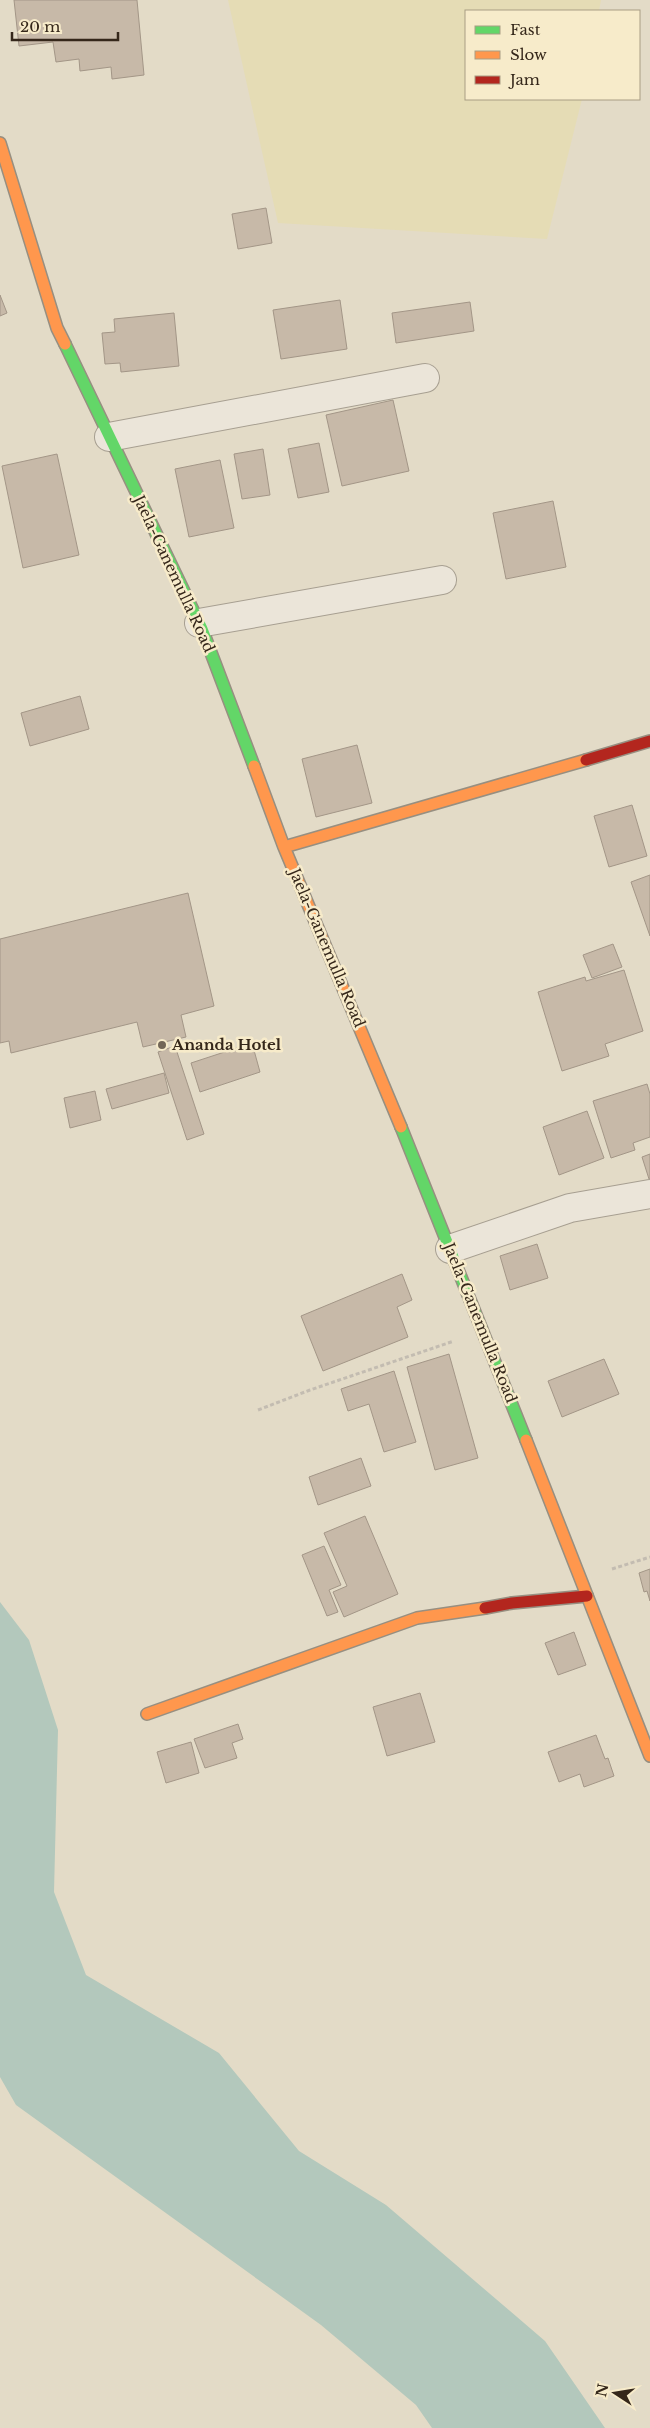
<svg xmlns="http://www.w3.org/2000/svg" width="650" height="2428" font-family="'Libre Baskerville',serif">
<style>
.farmland{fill:#e5dcb5}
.water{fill:#b3c8bc}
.building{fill:#c7b9a8;stroke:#a39687}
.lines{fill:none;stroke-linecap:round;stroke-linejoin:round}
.street-casing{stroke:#a79f91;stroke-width:30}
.fast-casing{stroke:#978f81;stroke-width:14}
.slow-casing{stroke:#978f81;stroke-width:14}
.jam-casing{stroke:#978f81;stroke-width:14}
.path{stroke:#c3bcb1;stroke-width:3;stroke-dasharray:4 2.5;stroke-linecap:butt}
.street{stroke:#ebe5d9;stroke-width:28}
.fast{stroke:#63d668;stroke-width:11}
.slow{stroke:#ff974d;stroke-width:11}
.jam{stroke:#b3261e;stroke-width:11}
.poi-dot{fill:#726657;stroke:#f7ebca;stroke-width:2}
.labels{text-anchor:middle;stroke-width:5;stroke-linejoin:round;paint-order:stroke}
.street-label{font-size:15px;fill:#35271a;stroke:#f7ebca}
.poi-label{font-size:15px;font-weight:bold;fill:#35271a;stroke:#f7ebca;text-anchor:start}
</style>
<rect width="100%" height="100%" fill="#e3dbc7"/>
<path class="farmland" d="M228 0H601L599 11H466V99H582L547 239 278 223Z"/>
<path class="water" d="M0 1602 29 1640 58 1730 54 1892 86 1975 219 2053 299 2151 386 2205 545 2341 605 2428H432L416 2405 321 2325 16 2105 0 2077Z"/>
<path class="building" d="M14 0H137L144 75 112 79 111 67 80 71 79 59 56 62 53 42 19 46Z
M266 208 272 243 238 249 232 214Z
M0 295 7 313 0 316Z
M340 300 347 349 281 359 273 310Z
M470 302 474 331 396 343 392 313Z
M174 313 179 366 121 372 120 363 105 364 102 333 115 332 114 319Z
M393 400 409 471 342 486 326 415Z
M319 443 329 492 298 498 288 449Z
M263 449 270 495 242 499 234 454Z
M57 454 79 555 23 568 2 466Z
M220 460 234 528 189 537 175 469Z
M553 501 566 567 506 579 493 513Z
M80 696 89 729 30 746 21 713Z
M357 745 372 803 316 817 302 759Z
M632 805 647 856 609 867 594 816Z
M650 875V936L631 882Z
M188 893 214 1006 181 1015 186 1037 143 1047 137 1022 11 1053 9 1041 0 1043V939Z
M613 944 622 967 592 978 583 955Z
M624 970 643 1031 605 1044 609 1056 562 1071 538 992 585 977 586 981Z
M252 1043 260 1072 200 1092 191 1063Z
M175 1046 204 1134 187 1140 158 1052Z
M164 1073 169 1093 112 1109 106 1089Z
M647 1084 650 1094V1137L633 1143 635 1150 611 1158 593 1101Z
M95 1091 101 1120 70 1128 64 1098Z
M587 1111 604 1158 559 1175 543 1127Z
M650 1154V1179H649L642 1157Z
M537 1244 548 1278 510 1290 500 1256Z
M402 1274 412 1300 397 1307 408 1337 323 1371 301 1316Z
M449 1354 478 1458 435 1470 407 1367Z
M604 1359 619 1394 562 1417 548 1381Z
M394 1371 416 1442 384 1452 369 1404 348 1411 341 1389Z
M361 1458 371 1486 318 1505 309 1477Z
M365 1516 398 1594 344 1617 333 1592 347 1586 324 1533Z
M324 1546 341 1585 329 1590 338 1612 327 1616 302 1555Z
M650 1569V1601L647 1591 644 1592 639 1573Z
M574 1632 586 1665 558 1675 545 1643Z
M420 1693 435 1742 387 1756 373 1707Z
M238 1724 243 1739 232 1743 237 1758 205 1768 194 1739Z
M596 1735 605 1759 608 1758 614 1776 584 1787 580 1774 559 1782 548 1752Z
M191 1742 199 1773 166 1783 157 1752Z"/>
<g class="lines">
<defs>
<path id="street" d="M109 437 425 378
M199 623 442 580
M450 1249 570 1208 650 1194"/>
<path id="fast" d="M65 344 202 629 254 766
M401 1127 526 1440"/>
<path id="slow" d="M0 143 57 328 65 344
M254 766 284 847 401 1127
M284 847 586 760
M526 1440 650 1756
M147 1714 417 1618 485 1608"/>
<path id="jam" d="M586 760 650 741
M485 1608 512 1603 587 1596"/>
</defs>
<use href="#street" class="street-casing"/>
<use href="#fast" class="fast-casing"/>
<use href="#slow" class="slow-casing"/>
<use href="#jam" class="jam-casing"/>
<path class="path" d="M258 1410 310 1390 454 1341
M612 1569 650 1557"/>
<use href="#street" class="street"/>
<use href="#fast" class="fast"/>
<use href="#slow" class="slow"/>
<use href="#jam" class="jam"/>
</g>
<circle class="poi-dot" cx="162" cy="1045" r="5"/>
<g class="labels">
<g class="street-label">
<text transform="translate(174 574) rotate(65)" y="5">Jaela-Ganemulla Road</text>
<text transform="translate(327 948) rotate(67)" y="5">Jaela-Ganemulla Road</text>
<text transform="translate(480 1323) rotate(68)" y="5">Jaela-Ganemulla Road</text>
</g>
<g class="poi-label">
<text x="172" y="1050">Ananda Hotel</text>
</g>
</g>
<rect x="465" y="10" width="175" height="90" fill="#f7ebca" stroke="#a99d84"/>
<rect x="475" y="26" width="25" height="8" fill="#63d668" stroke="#a99d84"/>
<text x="510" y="35" font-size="15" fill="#35271a">Fast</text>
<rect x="475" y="51" width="25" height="8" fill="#ff974d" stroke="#a99d84"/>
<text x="510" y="60" font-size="15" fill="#35271a">Slow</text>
<rect x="475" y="76" width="25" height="8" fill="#b3261e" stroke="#a99d84"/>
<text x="510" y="85" font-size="15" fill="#35271a">Jam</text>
<g transform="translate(615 2393) rotate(282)" stroke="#f7ebca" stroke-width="4" paint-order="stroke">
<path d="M0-4L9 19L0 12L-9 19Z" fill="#35271a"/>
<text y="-8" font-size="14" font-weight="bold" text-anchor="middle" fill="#35271a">N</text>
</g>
<path d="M12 32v8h106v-8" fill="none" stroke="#35271a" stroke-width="2.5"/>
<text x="20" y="32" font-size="15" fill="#35271a" stroke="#f7ebca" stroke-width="4" paint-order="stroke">20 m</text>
</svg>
